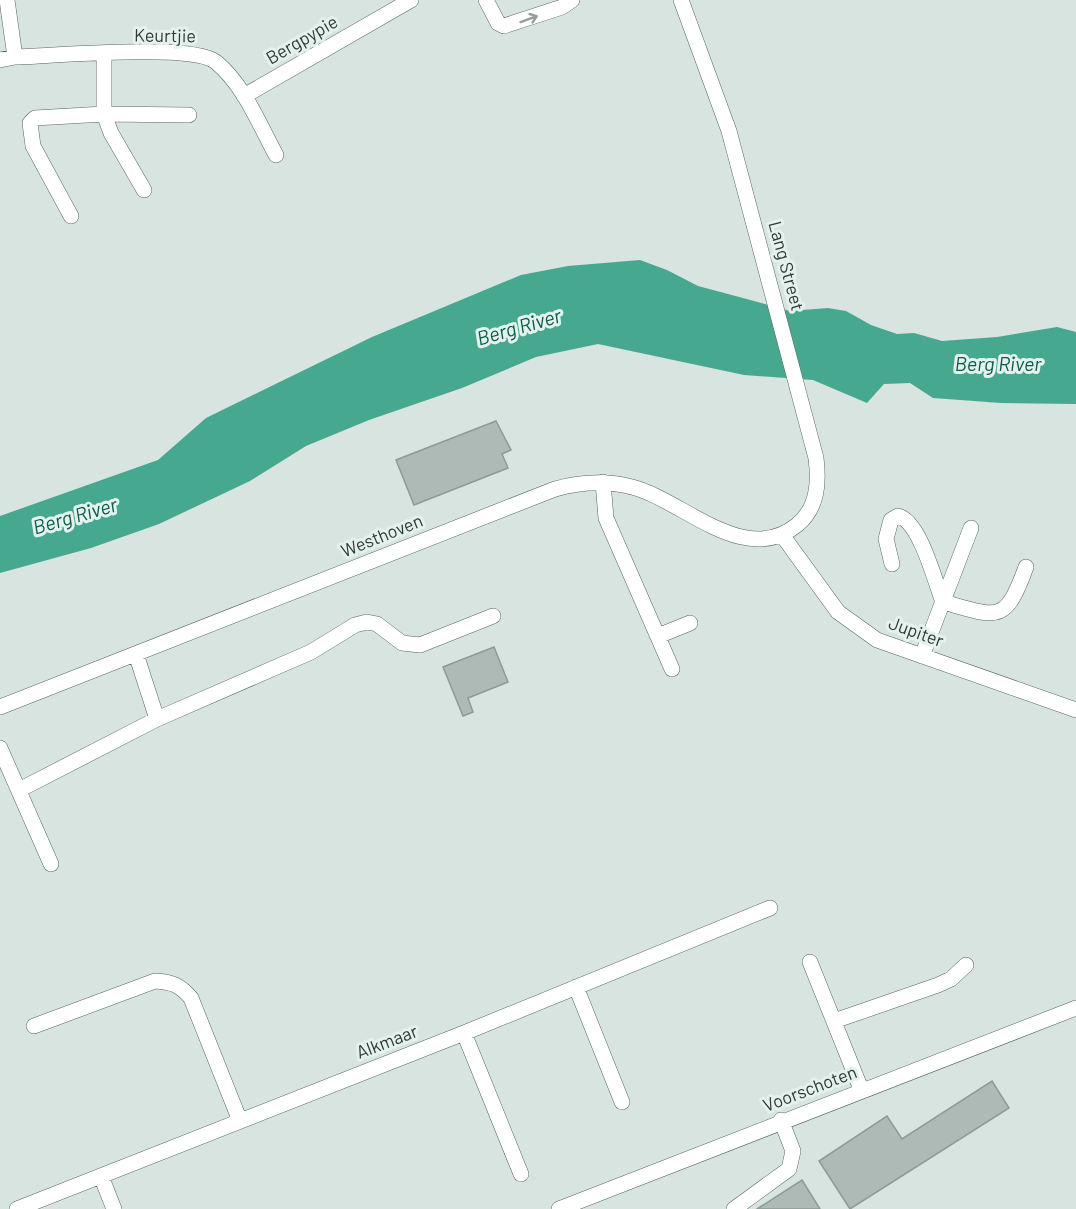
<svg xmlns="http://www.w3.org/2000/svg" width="1076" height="1209" font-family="Barlow,sans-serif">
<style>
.water{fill:#47a890}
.building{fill:#aebab6;stroke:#8d9a96;stroke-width:1.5}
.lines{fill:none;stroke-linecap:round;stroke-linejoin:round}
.minor-casing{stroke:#596561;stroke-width:16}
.minor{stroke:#fff;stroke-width:15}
.oneway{stroke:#989c9a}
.labels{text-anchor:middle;stroke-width:6;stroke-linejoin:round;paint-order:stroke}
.street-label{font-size:18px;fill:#323836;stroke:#e4f2ed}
.water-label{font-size:20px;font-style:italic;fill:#0b5c4b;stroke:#e4f2ed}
</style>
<rect width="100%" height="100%" fill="#d7e4e0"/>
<path class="water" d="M640 260 667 270 698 286 743 298 790 311 828 308 846 311 871 325 897 334 914 333 942 341 997 337 1057 327 1076 332V404L1001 403 933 398 910 383 884 384 867 403 813 380 744 375 598 344 536 357 462 388 369 420 306 446 250 481 159 524 91 548 0 573V516L158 460 206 418 372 337 521 275 568 266Z"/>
<path class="building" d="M496 421 511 450 502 454 508 468 414 505 396 460Z
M494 647 508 682 468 698 473 712 463 716 443 667Z
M992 1081 1009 1108 850 1209 819 1161 887 1116 902 1139Z
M802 1180 820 1209H757Z"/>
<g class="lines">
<defs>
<path id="minor" d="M7 0 15 57
M486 0 498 23 504 26 562 7 572 0
M104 55V114L111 133 144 190
M0 60 15 57C52 56 193 43 216 62 244 85 259 124 276 155
M244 96 411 0
M71 216 33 146 30 123 35 118 104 114 189 115
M603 482 606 518 672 669
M782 535 838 612 877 640 1076 710
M892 564 886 539 891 520 898 516C920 521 935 582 943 602 998 617 1005 625 1026 567
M658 636 690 623
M136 654 157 719
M922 656 971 528
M0 707 555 489C581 482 605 480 632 487 683 500 744 568 797 525 818 508 819 482 816 458L729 131 681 0
M0 748 51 864
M19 790 157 719 311 652 355 625 367 622 377 624 402 643 420 645 493 616
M810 962 861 1089
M576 987 622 1102
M834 1021 938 985 951 979 966 965
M34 1026 155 981C172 982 180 985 191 998L240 1121
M464 1033 521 1174
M101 1176 114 1209
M17 1209 464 1033 770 908
M559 1209 1076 1008
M734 1209 789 1169 793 1151 781 1120"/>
</defs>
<use href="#minor" class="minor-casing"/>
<use href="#minor" class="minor"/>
</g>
<defs><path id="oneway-shaft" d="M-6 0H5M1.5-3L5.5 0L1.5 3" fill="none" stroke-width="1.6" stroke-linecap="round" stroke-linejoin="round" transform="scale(1.5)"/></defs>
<use class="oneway" href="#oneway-shaft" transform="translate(529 19) rotate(-20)"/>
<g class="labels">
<g class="street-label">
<text transform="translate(165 36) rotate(1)" y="6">Keurtjie</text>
<text transform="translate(302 40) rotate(-30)" y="6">Bergpypie</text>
<text transform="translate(786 266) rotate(75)" y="6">Lang Street</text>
<text transform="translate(382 536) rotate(-22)" y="6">Westhoven</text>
<text transform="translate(916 632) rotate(20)" y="6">Jupiter</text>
<text transform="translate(387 1042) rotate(-21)" y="6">Alkmaar</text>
<text transform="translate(810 1089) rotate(-21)" y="6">Voorschoten</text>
</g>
<g class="water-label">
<text transform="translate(519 327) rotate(-16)" y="7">Berg River</text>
<text x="998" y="371">Berg River</text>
<text transform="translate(75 516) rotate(-16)" y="7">Berg River</text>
</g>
</g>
</svg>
